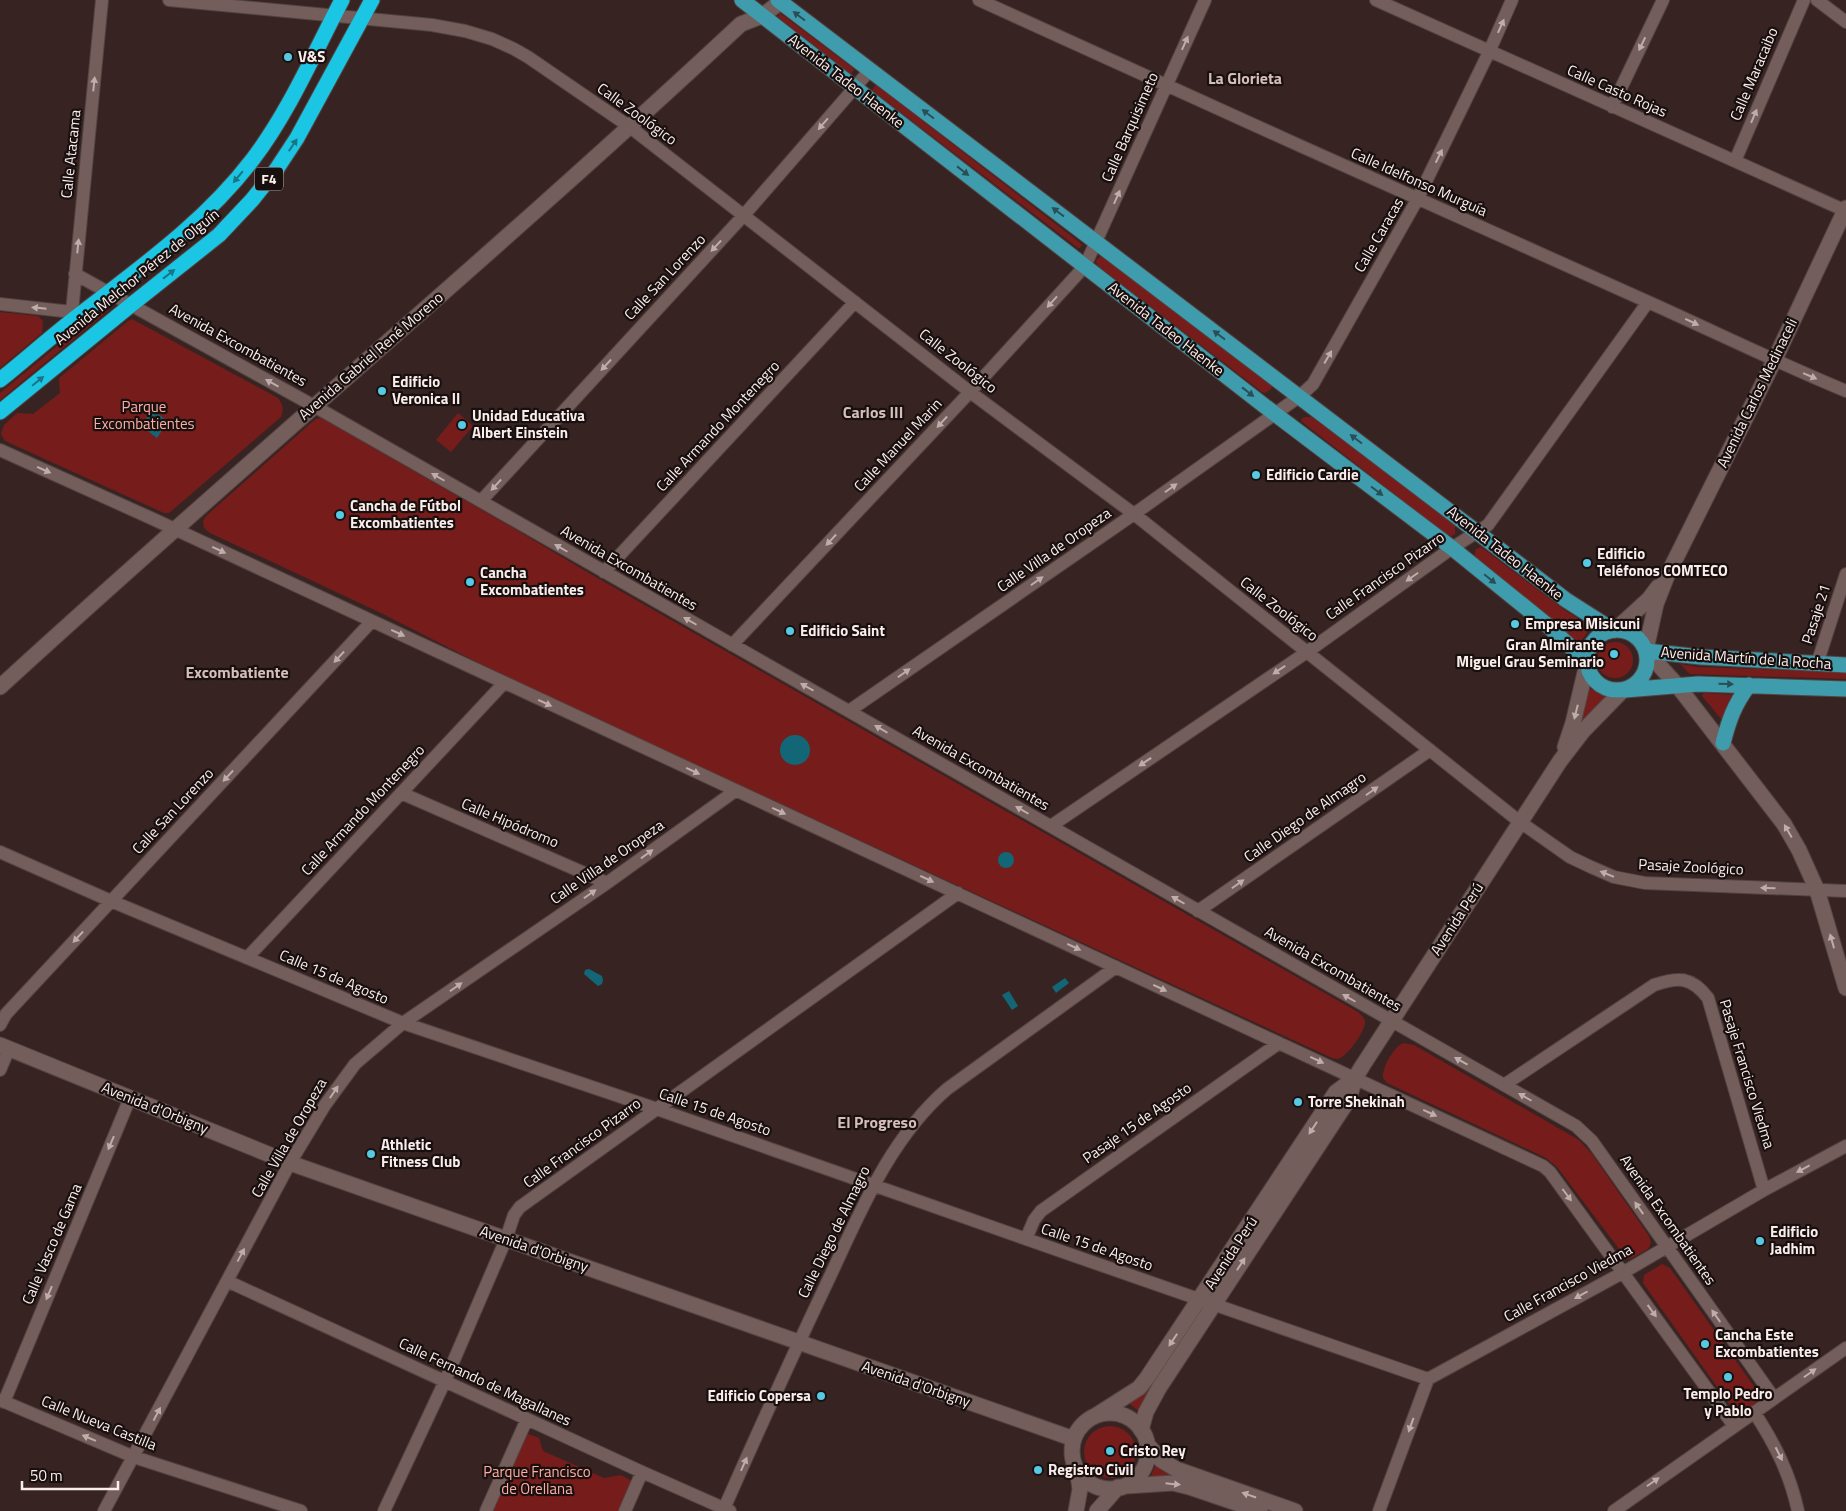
<svg xmlns="http://www.w3.org/2000/svg" width="1846" height="1511" font-family="'Titillium Web',sans-serif">
<style>
.green{fill:#761c1b}
.water{fill:#136676}
.lines{fill:none;stroke-linecap:round;stroke-linejoin:round}
.street-casing{stroke:#534341;stroke-width:14}
.secondary-casing{stroke:#534341;stroke-width:17}
.primary-casing{stroke:#534341;stroke-width:17}
.highway-casing{stroke:#534341;stroke-width:17}
.street{stroke:#745e5b;stroke-width:12}
.secondary{stroke:#745e5b;stroke-width:15}
.primary{stroke:#3e9cad;stroke-width:15}
.highway{stroke:#1ac6e4;stroke-width:15}
.oneway{fill:#294f56}
.oneway2{fill:#beadab}
.oneway3{fill:#197484}
.poi-dot{fill:#57c9e2;stroke:#18100f;stroke-width:2}
.labels{text-anchor:middle;stroke-width:4.5;stroke-linejoin:round;paint-order:stroke}
.shield{fill:#18100f;stroke:#b7abaa;stroke-width:1}
.shield-label{font-size:14px;font-weight:bold;fill:#fbedec}
.poi-label{font-size:15px;font-weight:bold;fill:#fbedec;stroke:#18100f;text-anchor:start}
.street-label{font-size:15px;fill:#fbedec;stroke:#18100f}
.park-label{font-size:15px;fill:#fdada4;stroke:#18100f}
.neighbourhood-label{font-size:16px;font-weight:bold;fill:#d6bdba;stroke:#18100f}
</style>
<rect width="100%" height="100%" fill="#372422"/>
<path class="green" d="M780 13 854 69 851 74 778 17Z
M876 85 1079 242 1082 245 1080 248H1078L872 90Z
M1101 256 1105 257 1270 383 1272 386 1271 389 1265 393 1262 392 1098 266 1096 262 1097 259Z
M106 306 109 310 0 400V393Z
M0 312 38 316 43 321 42 333 0 368Z
M132 319 278 398C283 405 284 409 281 417L169 513H164L5 441 1 434 4 425 17 413 33 414 60 393 59 378 128 321Z
M458 413 473 426 451 452 436 440Z
M1306 417H1311L1316 420 1455 525V534L1452 536 1447 535 1301 421 1302 418Z
M321 418 513 528 594 576 1358 1012C1361 1015 1364 1017 1365 1021 1366 1031 1347 1057 1338 1059L1332 1058 508 678 379 612 210 533 204 528 203 521 207 515 311 423 316 419Z
M1481 547 1566 611 1591 627 1579 644 1557 623 1477 560 1474 557 1476 549Z
M1597 660a18 18 0 1 1 36 0a18 18 0 1 1-36 0Z
M1680 664 1697 667 1846 672V679L1690 674Z
M1586 686 1607 698 1581 727Z
M1705 693 1736 695 1722 720 1702 696V695Z
M1403 1043 1414 1045 1579 1140 1592 1154 1649 1236 1651 1243 1648 1249 1630 1259 1626 1258 1557 1167 1546 1158 1387 1083 1383 1078C1382 1067 1394 1047 1403 1043Z
M1662 1264 1670 1268 1758 1392C1761 1404 1746 1414 1735 1412L1643 1283 1644 1275Z
M1202 1308 1205 1309 1143 1400 1139 1411 1128 1403 1157 1375Z
M1084 1452a26 26 0 1 1 52 0a26 26 0 1 1-52 0Z
M529 1434 539 1438 543 1451 604 1478 621 1475 632 1481 620 1511H491L525 1436Z
M1156 1464 1176 1476H1151Z"/>
<path class="water" d="M152 410 168 421 157 438 141 426Z
M780 750a15 15 0 1 1 30 0a15 15 0 1 1-30 0Z
M998 860a8 8 0 1 1 16 0a8 8 0 1 1-16 0Z
M589 969 602 976 603 980 602 984 598 986 584 974 585 970Z
M1065 978 1069 983 1056 993 1052 987Z
M1009 991 1018 1006 1012 1010 1002 995Z"/>
<g class="lines">
<defs>
<path id="street" d="M169 0 432 25 465 31 492 39 514 49 528 57 630 127 970 392 1134 514 1520 822 1570 857 1591 867 1614 877 1645 883 1846 891
M979 0C1201 102 1423 201 1646 301 1713 331 1778 363 1846 391
M1376 0 1846 211
M1817 0 1846 22
M1612 107 1663 0
M1735 161 1804 0
M75 274 314 406 1576 1126 1592 1141 1774 1398
M0 304 72 312 77 316
M72 312 102 0
M0 450 153 519 1543 1166 1550 1172 1734 1426
M481 501 744 215 870 70
M604 572 855 302
M732 645 970 392 1085 266 1205 0
M1817 664 1846 574
M849 711 1134 514 1300 396 1313 384 1417 200 1489 52 1512 0
M401 793 607 883
M1051 826 1307 652 1452 548 1488 525 1648 302
M0 852 111 901 403 1023 657 1109 1026 1239 1428 1379
M1198 911 1430 750
M247 958 504 683
M0 1025 6 1014 372 621
M0 1070 9 1049
M1504 1085 1654 985C1678 977 1691 976 1708 998L1764 1190
M1026 1239 1034 1220 1041 1211 1279 1043
M227 1281 642 1472 730 1511
M0 1400 134 1457 301 1511
M4 1402 130 1098
M1754 1412C1775 1444 1790 1474 1798 1511
M104 1511 290 1163 325 1105 355 1064 403 1023 607 883 735 791
M384 1511 445 1381 506 1239 514 1215 520 1207 958 893
M486 1511 527 1419
M625 1511 642 1472
M723 1511C756 1436 790 1361 825 1287 858 1218 887 1141 947 1089L1116 967
M1379 1511 1428 1379 1624 1272 1764 1190 1846 1146
M1614 1511 1846 1348"/>
<path id="secondary" d="M1615 630 1649 599 1658 587
M1646 649 1656 604 1667 576 1774 361 1846 208
M1647 652 1677 685 1784 824 1799 850 1817 890 1846 988
M0 687C244 463 499 250 741 24L762 16 783 0
M1565 747 1573 723 1587 664
M0 1045 290 1163 1074 1439
M1072 1451a38 38 0 1 1 76 0a38 38 0 1 1-76 0Z
M1095 1416 1139 1388 1147 1378 1336 1092 1355 1078 1363 1065 1560 761 1583 731 1623 690
M1141 1430 1146 1412 1159 1388 1349 1099 1355 1078
M1147 1444 1161 1460 1176 1469 1295 1511
M1126 1486 1173 1483 1189 1487 1260 1511
M1076 1511 1080 1489 1077 1469
M1097 1511 1118 1487"/>
<path id="primary" d="M742 0 1275 414 1452 548 1546 624 1587 662
M778 0 1566 600 1613 630
M1587 660a30 30 0 1 1 60 0a30 30 0 1 1-60 0Z
M1646 651 1701 657 1846 665
M1625 690 1698 684 1846 689
M1723 743C1729 720 1734 705 1749 685"/>
<path id="highway" d="M0 380C26 359 52 336 79 315 141 267 205 222 253 159 290 110 314 53 342 0
M0 412 131 305 219 235 252 200 276 170 297 138 372 0"/>
</defs>
<use href="#street" class="street-casing"/>
<use href="#secondary" class="secondary-casing"/>
<use href="#primary" class="primary-casing"/>
<use href="#highway" class="highway-casing"/>
<use href="#street" class="street"/>
<use href="#secondary" class="secondary"/>
<use href="#primary" class="primary"/>
<use href="#highway" class="highway"/>
</g>
<defs><path id="oneway-solid" d="M-6-.8H1V-3.2L6.5 0L1 3.2V.8H-6Z" transform="scale(1.25)"/></defs>
<g class="oneway">
<use href="#oneway-solid" transform="translate(799 16) rotate(-143)"/>
<use href="#oneway-solid" transform="translate(928 114) rotate(-143)"/>
<use href="#oneway-solid" transform="translate(963 171) rotate(38)"/>
<use href="#oneway-solid" transform="translate(1058 212) rotate(-143)"/>
<use href="#oneway-solid" transform="translate(1219 335) rotate(-143)"/>
<use href="#oneway-solid" transform="translate(1248 392) rotate(38)"/>
<use href="#oneway-solid" transform="translate(1356 439) rotate(-143)"/>
<use href="#oneway-solid" transform="translate(1377 491) rotate(37)"/>
<use href="#oneway-solid" transform="translate(1490 579) rotate(39)"/>
<use href="#oneway-solid" transform="translate(1726 684) rotate(2)"/>
</g>
<g class="oneway2">
<use href="#oneway-solid" transform="translate(1501 26) rotate(-66)"/>
<use href="#oneway-solid" transform="translate(1185 43) rotate(-66)"/>
<use href="#oneway-solid" transform="translate(1642 44) rotate(116)"/>
<use href="#oneway-solid" transform="translate(94 84) rotate(-84)"/>
<use href="#oneway-solid" transform="translate(1754 116) rotate(-67)"/>
<use href="#oneway-solid" transform="translate(823 124) rotate(131)"/>
<use href="#oneway-solid" transform="translate(1439 156) rotate(-64)"/>
<use href="#oneway-solid" transform="translate(1117 197) rotate(-66)"/>
<use href="#oneway-solid" transform="translate(78 246) rotate(-84)"/>
<use href="#oneway-solid" transform="translate(716 246) rotate(133)"/>
<use href="#oneway-solid" transform="translate(1052 302) rotate(132)"/>
<use href="#oneway-solid" transform="translate(39 308) rotate(-174)"/>
<use href="#oneway-solid" transform="translate(1692 322) rotate(25)"/>
<use href="#oneway-solid" transform="translate(1328 357) rotate(-60)"/>
<use href="#oneway-solid" transform="translate(606 365) rotate(133)"/>
<use href="#oneway-solid" transform="translate(1810 376) rotate(23)"/>
<use href="#oneway-solid" transform="translate(272 383) rotate(-151)"/>
<use href="#oneway-solid" transform="translate(942 422) rotate(133)"/>
<use href="#oneway-solid" transform="translate(44 470) rotate(24)"/>
<use href="#oneway-solid" transform="translate(438 477) rotate(-150)"/>
<use href="#oneway-solid" transform="translate(496 485) rotate(133)"/>
<use href="#oneway-solid" transform="translate(1171 488) rotate(-35)"/>
<use href="#oneway-solid" transform="translate(831 540) rotate(133)"/>
<use href="#oneway-solid" transform="translate(561 548) rotate(-150)"/>
<use href="#oneway-solid" transform="translate(219 550) rotate(25)"/>
<use href="#oneway-solid" transform="translate(1412 577) rotate(145)"/>
<use href="#oneway-solid" transform="translate(1037 581) rotate(-35)"/>
<use href="#oneway-solid" transform="translate(690 621) rotate(-150)"/>
<use href="#oneway-solid" transform="translate(398 633) rotate(25)"/>
<use href="#oneway-solid" transform="translate(339 657) rotate(133)"/>
<use href="#oneway-solid" transform="translate(1279 670) rotate(146)"/>
<use href="#oneway-solid" transform="translate(904 673) rotate(-35)"/>
<use href="#oneway-solid" transform="translate(807 687) rotate(-151)"/>
<use href="#oneway-solid" transform="translate(545 703) rotate(25)"/>
<use href="#oneway-solid" transform="translate(1576 712) rotate(104)"/>
<use href="#oneway-solid" transform="translate(881 729) rotate(-150)"/>
<use href="#oneway-solid" transform="translate(1145 762) rotate(146)"/>
<use href="#oneway-solid" transform="translate(693 771) rotate(25)"/>
<use href="#oneway-solid" transform="translate(228 776) rotate(133)"/>
<use href="#oneway-solid" transform="translate(1372 791) rotate(-35)"/>
<use href="#oneway-solid" transform="translate(1022 810) rotate(-150)"/>
<use href="#oneway-solid" transform="translate(779 811) rotate(25)"/>
<use href="#oneway-solid" transform="translate(1788 831) rotate(-120)"/>
<use href="#oneway-solid" transform="translate(647 854) rotate(-36)"/>
<use href="#oneway-solid" transform="translate(1607 874) rotate(-158)"/>
<use href="#oneway-solid" transform="translate(927 879) rotate(25)"/>
<use href="#oneway-solid" transform="translate(1238 884) rotate(-35)"/>
<use href="#oneway-solid" transform="translate(1768 888) rotate(-178)"/>
<use href="#oneway-solid" transform="translate(590 894) rotate(-35)"/>
<use href="#oneway-solid" transform="translate(1178 900) rotate(-150)"/>
<use href="#oneway-solid" transform="translate(78 937) rotate(133)"/>
<use href="#oneway-solid" transform="translate(1832 941) rotate(-106)"/>
<use href="#oneway-solid" transform="translate(1074 947) rotate(25)"/>
<use href="#oneway-solid" transform="translate(456 987) rotate(-35)"/>
<use href="#oneway-solid" transform="translate(1160 988) rotate(25)"/>
<use href="#oneway-solid" transform="translate(1349 998) rotate(-150)"/>
<use href="#oneway-solid" transform="translate(1317 1060) rotate(25)"/>
<use href="#oneway-solid" transform="translate(1461 1061) rotate(-151)"/>
<use href="#oneway-solid" transform="translate(334 1092) rotate(-56)"/>
<use href="#oneway-solid" transform="translate(1525 1097) rotate(-150)"/>
<use href="#oneway-solid" transform="translate(1430 1113) rotate(25)"/>
<use href="#oneway-solid" transform="translate(1313 1128) rotate(123)"/>
<use href="#oneway-solid" transform="translate(111 1143) rotate(113)"/>
<use href="#oneway-solid" transform="translate(1803 1169) rotate(152)"/>
<use href="#oneway-solid" transform="translate(1567 1195) rotate(53)"/>
<use href="#oneway-solid" transform="translate(1639 1208) rotate(-125)"/>
<use href="#oneway-solid" transform="translate(241 1255) rotate(-62)"/>
<use href="#oneway-solid" transform="translate(1241 1264) rotate(-57)"/>
<use href="#oneway-solid" transform="translate(49 1293) rotate(113)"/>
<use href="#oneway-solid" transform="translate(1581 1295) rotate(151)"/>
<use href="#oneway-solid" transform="translate(1652 1311) rotate(54)"/>
<use href="#oneway-solid" transform="translate(1716 1316) rotate(-125)"/>
<use href="#oneway-solid" transform="translate(1173 1340) rotate(124)"/>
<use href="#oneway-solid" transform="translate(1810 1373) rotate(-35)"/>
<use href="#oneway-solid" transform="translate(157 1414) rotate(-62)"/>
<use href="#oneway-solid" transform="translate(1411 1425) rotate(110)"/>
<use href="#oneway-solid" transform="translate(89 1438) rotate(-157)"/>
<use href="#oneway-solid" transform="translate(1779 1454) rotate(63)"/>
<use href="#oneway-solid" transform="translate(744 1464) rotate(-66)"/>
<use href="#oneway-solid" transform="translate(1653 1482) rotate(-35)"/>
<use href="#oneway-solid" transform="translate(1173 1484) rotate(6)"/>
<use href="#oneway-solid" transform="translate(1249 1495) rotate(-161)"/>
</g>
<g class="oneway3">
<use href="#oneway-solid" transform="translate(293 145) rotate(-56)"/>
<use href="#oneway-solid" transform="translate(238 177) rotate(130)"/>
<use href="#oneway-solid" transform="translate(169 274) rotate(-38)"/>
<use href="#oneway-solid" transform="translate(38 381) rotate(-39)"/>
</g>
<g class="poi-dot">
<circle cx="288" cy="57" r="5"/>
<circle cx="382" cy="391" r="5"/>
<circle cx="462" cy="425" r="5"/>
<circle cx="1256" cy="475" r="5"/>
<circle cx="340" cy="515" r="5"/>
<circle cx="1587" cy="563" r="5"/>
<circle cx="470" cy="582" r="5"/>
<circle cx="1515" cy="624" r="5"/>
<circle cx="790" cy="631" r="5"/>
<circle cx="1614" cy="654" r="5"/>
<circle cx="1298" cy="1102" r="5"/>
<circle cx="371" cy="1154" r="5"/>
<circle cx="1760" cy="1241" r="5"/>
<circle cx="1705" cy="1344" r="5"/>
<circle cx="1728" cy="1377" r="5"/>
<circle cx="821" cy="1396" r="5"/>
<circle cx="1110" cy="1451" r="5"/>
<circle cx="1038" cy="1470" r="5"/>
</g>
<g class="labels">
<rect class="shield" x="255" y="167.5" width="28" height="23" rx="4"/>
<g class="shield-label">
<text x="269" y="184">F4</text>
</g>
<g class="poi-label">
<text x="298" y="62">V&amp;S</text>
<text x="392" y="387">Edificio<tspan x="392" dy="17">Veronica II</tspan></text>
<text x="472" y="421">Unidad Educativa<tspan x="472" dy="17">Albert Einstein</tspan></text>
<text x="1266" y="480">Edificio Cardie</text>
<text x="350" y="511">Cancha de Fútbol<tspan x="350" dy="17">Excombatientes</tspan></text>
<text x="1597" y="559">Edificio<tspan x="1597" dy="17">Teléfonos COMTECO</tspan></text>
<text x="480" y="578">Cancha<tspan x="480" dy="17">Excombatientes</tspan></text>
<text x="1525" y="629">Empresa Misicuni</text>
<text x="800" y="636">Edificio Saint</text>
<text x="1604" y="650" text-anchor="end">Gran Almirante<tspan x="1604" dy="17">Miguel Grau Seminario</tspan></text>
<text x="1308" y="1107">Torre Shekinah</text>
<text x="381" y="1150">Athletic<tspan x="381" dy="17">Fitness Club</tspan></text>
<text x="1770" y="1237">Edificio<tspan x="1770" dy="17">Jadhim</tspan></text>
<text x="1715" y="1340">Cancha Este<tspan x="1715" dy="17">Excombatientes</tspan></text>
<text x="1728" y="1399" text-anchor="middle">Templo Pedro<tspan x="1728" dy="17">y Pablo</tspan></text>
<text x="811" y="1401" text-anchor="end">Edificio Copersa</text>
<text x="1120" y="1456">Cristo Rey</text>
<text x="1048" y="1475">Registro Civil</text>
</g>
<g class="street-label">
<text transform="translate(1754 74) rotate(-67)" y="5">Calle Maracaibo</text>
<text transform="translate(846 81) rotate(38)" y="5">Avenida Tadeo Haenke</text>
<text transform="translate(1617 91) rotate(24)" y="5">Calle Casto Rojas</text>
<text transform="translate(637 114) rotate(36)" y="5">Calle Zoológico</text>
<text transform="translate(1130 127) rotate(-66)" y="5">Calle Barquisimeto</text>
<text transform="translate(71 154) rotate(-84)" y="5">Calle Atacama</text>
<text transform="translate(1419 182) rotate(24)" y="5">Calle Idelfonso Murguía</text>
<text transform="translate(1379 235) rotate(-60)" y="5">Calle Caracas</text>
<text transform="translate(137 277) rotate(-39)" y="5">Avenida Melchor Pérez de Olguín</text>
<text transform="translate(665 277) rotate(-47)" y="5">Calle San Lorenzo</text>
<text transform="translate(1166 329) rotate(38)" y="5">Avenida Tadeo Haenke</text>
<text transform="translate(238 345) rotate(29)" y="5">Avenida Excombatientes</text>
<text transform="translate(371 356) rotate(-41)" y="5">Avenida Gabriel René Moreno</text>
<text transform="translate(958 361) rotate(38)" y="5">Calle Zoológico</text>
<text transform="translate(1757 393) rotate(-64)" y="5">Avenida Carlos Medinaceli</text>
<text transform="translate(718 426) rotate(-47)" y="5">Calle Armando Montenegro</text>
<text transform="translate(898 445) rotate(-47)" y="5">Calle Manuel Marin</text>
<text transform="translate(1054 550) rotate(-35)" y="5">Calle Villa de Oropeza</text>
<text transform="translate(1505 553) rotate(38)" y="5">Avenida Tadeo Haenke</text>
<text transform="translate(629 568) rotate(30)" y="5">Avenida Excombatientes</text>
<text transform="translate(1385 576) rotate(-35)" y="5">Calle Francisco Pizarro</text>
<text transform="translate(1279 609) rotate(38)" y="5">Calle Zoológico</text>
<text transform="translate(1816 614) rotate(-72)" y="5">Pasaje 21</text>
<text transform="translate(1746 658) rotate(4)" y="5">Avenida Martín de la Rocha</text>
<text transform="translate(981 768) rotate(30)" y="5">Avenida Excombatientes</text>
<text transform="translate(363 810) rotate(-47)" y="5">Calle Armando Montenegro</text>
<text transform="translate(173 811) rotate(-47)" y="5">Calle San Lorenzo</text>
<text transform="translate(1305 817) rotate(-35)" y="5">Calle Diego de Almagro</text>
<text transform="translate(510 823) rotate(23)" y="5">Calle Hipódromo</text>
<text transform="translate(607 862) rotate(-35)" y="5">Calle Villa de Oropeza</text>
<text transform="translate(1691 867) rotate(3)" y="5">Pasaje Zoológico</text>
<text transform="translate(1457 919) rotate(-57)" y="5">Avenida Perú</text>
<text transform="translate(1333 969) rotate(30)" y="5">Avenida Excombatientes</text>
<text transform="translate(334 977) rotate(23)" y="5">Calle 15 de Agosto</text>
<text transform="translate(1747 1074) rotate(73)" y="5">Pasaje Francisco Viedma</text>
<text transform="translate(155 1108) rotate(22)" y="5">Avenida d'Orbigny</text>
<text transform="translate(715 1112) rotate(19)" y="5">Calle 15 de Agosto</text>
<text transform="translate(1137 1123) rotate(-35)" y="5">Pasaje 15 de Agosto</text>
<text transform="translate(289 1138) rotate(-60)" y="5">Calle Villa de Oropeza</text>
<text transform="translate(582 1143) rotate(-36)" y="5">Calle Francisco Pizarro</text>
<text transform="translate(1668 1220) rotate(55)" y="5">Avenida Excombatientes</text>
<text transform="translate(834 1232) rotate(-64)" y="5">Calle Diego de Almagro</text>
<text transform="translate(52 1244) rotate(-67)" y="5">Calle Vasco de Gama</text>
<text transform="translate(1097 1247) rotate(19)" y="5">Calle 15 de Agosto</text>
<text transform="translate(534 1249) rotate(19)" y="5">Avenida d'Orbigny</text>
<text transform="translate(1231 1253) rotate(-57)" y="5">Avenida Perú</text>
<text transform="translate(1568 1283) rotate(-29)" y="5">Calle Francisco Viedma</text>
<text transform="translate(485 1382) rotate(25)" y="5">Calle Fernando de Magallanes</text>
<text transform="translate(916 1384) rotate(19)" y="5">Avenida d'Orbigny</text>
<text transform="translate(99 1423) rotate(22)" y="5">Calle Nueva Castilla</text>
</g>
<g class="park-label">
<text x="144" y="412">Parque<tspan x="144" dy="17">Excombatientes</tspan></text>
<text x="537" y="1477">Parque Francisco<tspan x="537" dy="17">de Orellana</tspan></text>
</g>
<g class="neighbourhood-label">
<text x="1245" y="84">La Glorieta</text>
<text x="873" y="418">Carlos III</text>
<text x="237" y="678">Excombatiente</text>
<text x="877" y="1128">El Progreso</text>
</g>
</g>
<path d="M22 1481v8h96v-8" fill="none" stroke="#fbedec" stroke-width="2.5"/>
<text x="30" y="1481" font-size="15" fill="#fbedec" stroke="#18100f" stroke-width="4" paint-order="stroke">50 m</text>
</svg>
